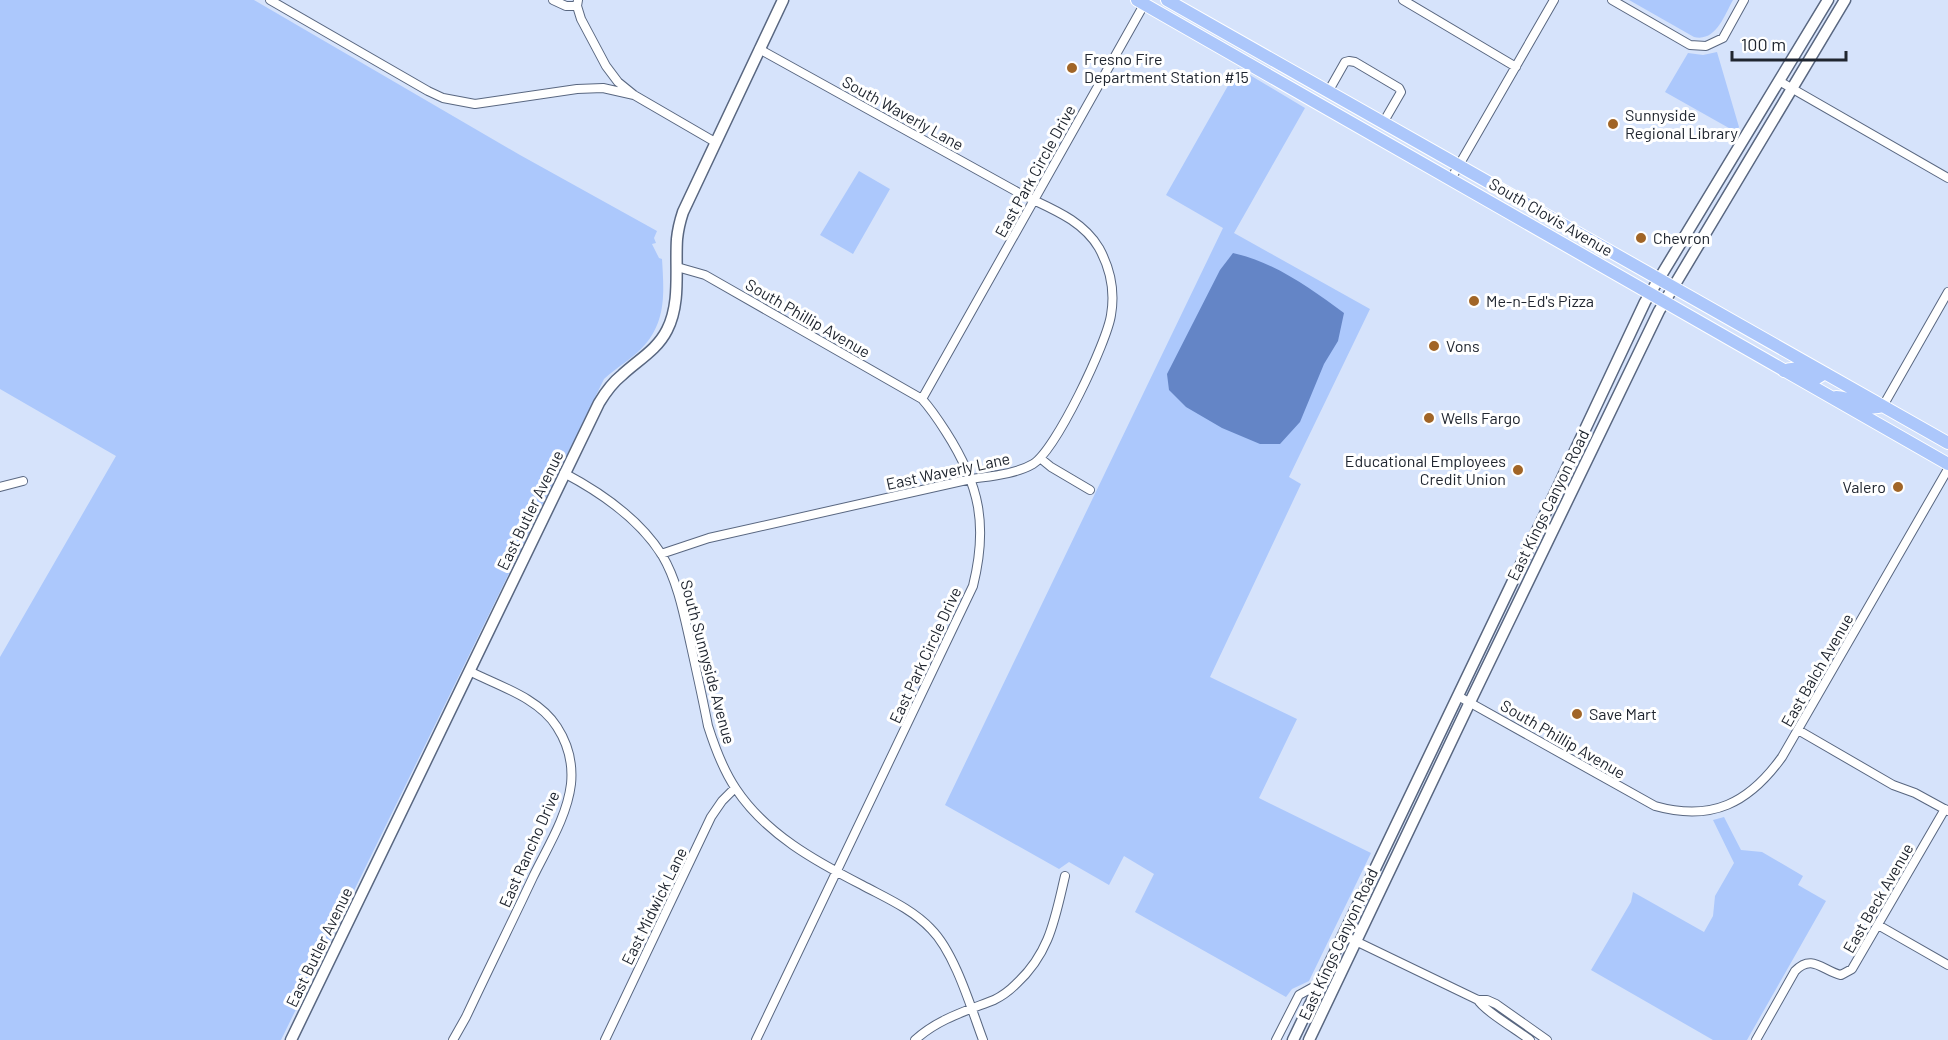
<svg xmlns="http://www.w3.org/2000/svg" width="1948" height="1040" font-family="Barlow,sans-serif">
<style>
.green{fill:#acc8fc}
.water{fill:#6485c6}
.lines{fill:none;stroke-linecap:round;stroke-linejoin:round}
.street-casing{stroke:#596780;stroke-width:10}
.secondary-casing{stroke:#596780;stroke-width:13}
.primary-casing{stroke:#fff;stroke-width:14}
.street{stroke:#fff;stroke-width:8}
.secondary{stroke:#fff;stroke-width:10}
.primary{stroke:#acc7fb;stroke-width:12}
.poi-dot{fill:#a16527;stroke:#fff;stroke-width:2}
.labels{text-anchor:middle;stroke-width:6;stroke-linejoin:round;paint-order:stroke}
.poi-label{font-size:16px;fill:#202630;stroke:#fff;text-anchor:start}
.street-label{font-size:16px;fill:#202630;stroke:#fff}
</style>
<rect width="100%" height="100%" fill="#d6e3fb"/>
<path class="green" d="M0 0H254L520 155 657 231 654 238 656 243 652 244 659 258 662 259C664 292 667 323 641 349 630 360 616 368 604 379L281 1040H0V657L116 456 0 389Z
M1629 0H1733C1724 16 1716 42 1694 37Z
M1717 52 1739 127 1736 132 1665 92 1688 53 1703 55Z
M1238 68 1305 108 1234 233 1370 309 1289 477 1301 484 1210 677 1297 719 1259 798 1371 853 1309 981 1292 989 1286 997 1135 912 1154 874 1124 856 1109 885 1069 862 1059 869 945 805 1223 228 1166 195Z
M859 171 890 189 853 254 820 235Z
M1724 817 1741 850 1762 852 1803 876 1798 885 1826 901 1747 1040H1713L1591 970 1631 902 1633 892 1704 932 1713 916 1715 896 1734 863 1713 820Z"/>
<path class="water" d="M1233 253C1274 262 1310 288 1344 313L1338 341 1324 364 1300 422 1280 444H1260L1222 428 1186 407 1169 390 1167 374 1220 270Z"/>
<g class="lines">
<defs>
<path id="street" d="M270 0 428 91 443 98 475 104 577 89 603 88 634 95
M553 0 566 6H577
M578 0 577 6 581 19 606 66 618 82 634 95 715 142
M1403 0 1516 67
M1612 0 1690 45 1706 46 1723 38 1744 0
M1779 81 1948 178
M1328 92 1345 62 1349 61 1355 62 1399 88 1401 92 1383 123
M1451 179 1554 0
M677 267 705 275 922 399
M1883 406 1948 292
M1040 458 1051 467 1090 490
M564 473C600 492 640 520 662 555 678 582 684 615 691 646 697 673 703 700 708 726 715 748 723 770 736 789 766 834 815 861 862 885 886 898 912 909 931 929 955 953 971 1008 983 1040
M0 487 23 481
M661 554 709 538 971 479C991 476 1016 474 1033 464 1056 450 1107 342 1111 315 1115 292 1110 268 1099 248 1082 219 1049 208 1021 194L759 49
M1458 696 1655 806C1712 822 1749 803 1782 757L1948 469
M1798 730 1893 785 1915 793 1948 811
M1878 925 1948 965
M1343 935 1478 1000H1487L1496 1004 1547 1040
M1478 1000C1482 1009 1520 1032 1530 1040
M453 1040 466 1017C488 970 511 924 533 877 547 848 567 817 571 784 573 764 568 744 557 727 539 698 499 686 469 671
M605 1040 711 817 722 801 735 788
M756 1040 973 586C988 526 980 485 946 432 939 421 931 409 922 399L1146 1
M915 1040C938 1019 966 1011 994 1000 1002 996 1010 990 1016 984 1050 953 1055 918 1065 876
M1276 1040 1299 995 1319 984
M1756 1040 1795 971C1812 953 1823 971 1841 975L1852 969 1945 809"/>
<path id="secondary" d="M291 1040 599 403C605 393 612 383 622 375 638 360 657 350 667 330 681 303 675 268 677 239 678 229 680 221 683 212L783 0
M1293 1040 1557 489 1645 302 1828 0
M1309 1040 1470 702 1659 311 1845 0"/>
<path id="primary" d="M1137 0 1948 464
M1167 0 1948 443
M1784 371C1796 365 1805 372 1817 378L1825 373
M1836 397C1857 398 1862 412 1883 406"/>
</defs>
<use href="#street" class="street-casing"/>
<use href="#secondary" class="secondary-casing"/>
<use href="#primary" class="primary-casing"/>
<use href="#street" class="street"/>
<use href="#secondary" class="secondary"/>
<use href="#primary" class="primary"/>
</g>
<g class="poi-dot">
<circle cx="1072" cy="68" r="6"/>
<circle cx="1613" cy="124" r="6"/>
<circle cx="1641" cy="238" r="6"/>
<circle cx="1474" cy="301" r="6"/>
<circle cx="1434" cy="346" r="6"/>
<circle cx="1429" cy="418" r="6"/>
<circle cx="1518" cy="470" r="6"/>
<circle cx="1898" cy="487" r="6"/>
<circle cx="1577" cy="714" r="6"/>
</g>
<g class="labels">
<g class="poi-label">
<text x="1084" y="65">Fresno Fire<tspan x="1084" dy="18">Department Station #15</tspan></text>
<text x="1625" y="121">Sunnyside<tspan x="1625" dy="18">Regional Library</tspan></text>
<text x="1653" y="244">Chevron</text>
<text x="1486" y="307">Me-n-Ed's Pizza</text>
<text x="1446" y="352">Vons</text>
<text x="1441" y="424">Wells Fargo</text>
<text x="1506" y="467" text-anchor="end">Educational Employees<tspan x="1506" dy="18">Credit Union</tspan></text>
<text x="1886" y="493" text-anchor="end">Valero</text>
<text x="1589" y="720">Save Mart</text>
</g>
<g class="street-label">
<text transform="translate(903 113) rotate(29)" y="6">South Waverly Lane</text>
<text transform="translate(1035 171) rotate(-61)" y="6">East Park Circle Drive</text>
<text transform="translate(1551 217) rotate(30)" y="6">South Clovis Avenue</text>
<text transform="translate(808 318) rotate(30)" y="6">South Phillip Avenue</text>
<text transform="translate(948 471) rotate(-12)" y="6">East Waverly Lane</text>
<text transform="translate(1548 505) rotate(-64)" y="6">East Kings Canyon Road</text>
<text transform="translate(530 510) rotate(-64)" y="6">East Butler Avenue</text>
<text transform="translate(925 655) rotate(-65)" y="6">East Park Circle Drive</text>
<text transform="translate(708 662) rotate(75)" y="6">South Sunnyside Avenue</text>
<text transform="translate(1817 670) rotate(-60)" y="6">East Balch Avenue</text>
<text transform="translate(1563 739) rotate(30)" y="6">South Phillip Avenue</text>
<text transform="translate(529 849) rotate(-66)" y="6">East Rancho Drive</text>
<text transform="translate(1878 898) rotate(-60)" y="6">East Beck Avenue</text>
<text transform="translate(654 906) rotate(-64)" y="6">East Midwick Lane</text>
<text transform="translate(1338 944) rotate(-65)" y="6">East Kings Canyon Road</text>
<text transform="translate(319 947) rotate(-64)" y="6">East Butler Avenue</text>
</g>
</g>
<path d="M1732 51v9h114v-9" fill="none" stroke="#202630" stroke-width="3"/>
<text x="1741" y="51" font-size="18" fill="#202630" stroke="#ffffff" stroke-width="4.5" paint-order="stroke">100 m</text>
</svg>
